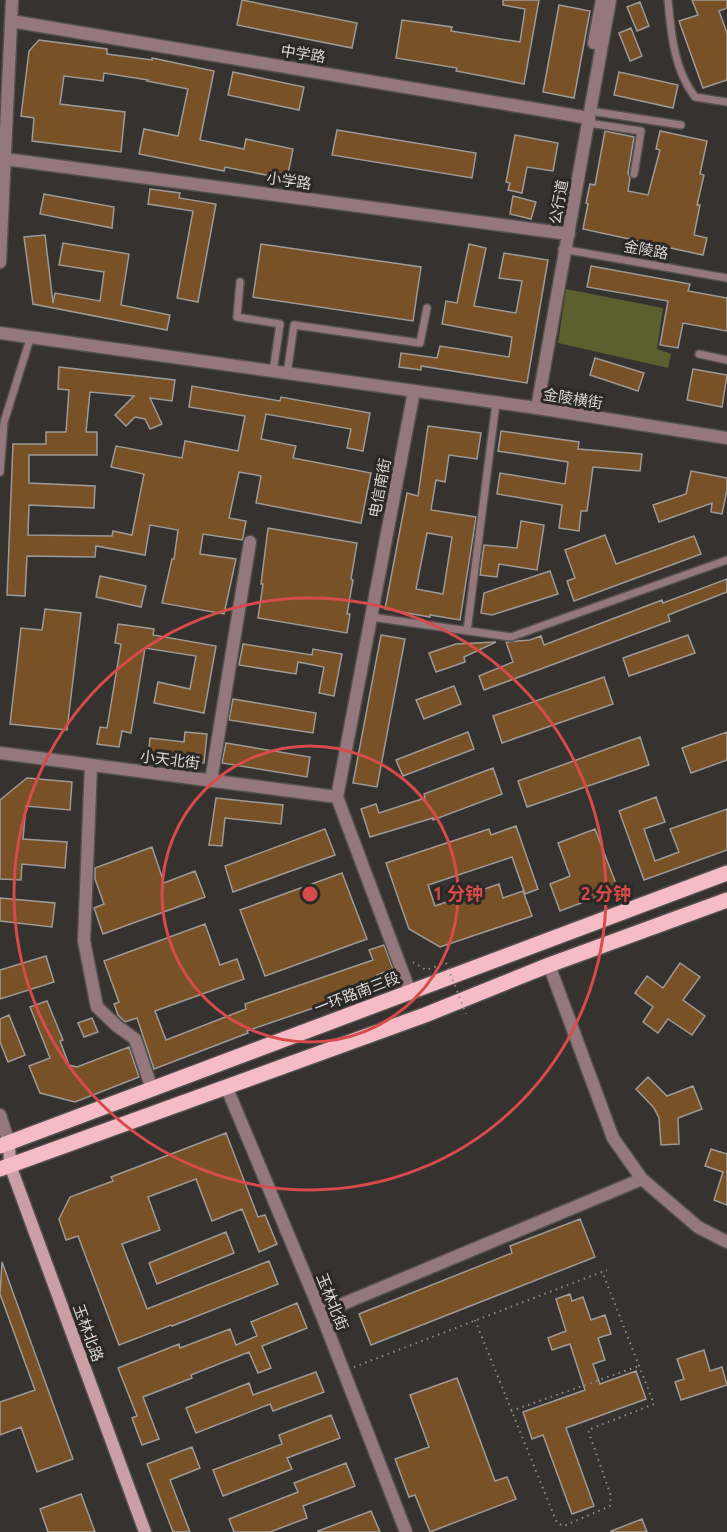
<svg xmlns="http://www.w3.org/2000/svg" width="727" height="1532" font-family="Ubuntu,'Noto Sans SC',sans-serif">
<style>
.green{fill:#5c602f}
.building{fill:#785127;stroke:#9d9a97;stroke-width:1.5;fill-rule:evenodd}
.lines{fill:none;stroke-linecap:round;stroke-linejoin:round}
.service-casing{stroke:#53504e;stroke-width:10}
.minor-casing{stroke:#53504e;stroke-width:15}
.tertiary-casing{stroke:#53504e;stroke-width:15}
.secondary-casing{stroke:#53504e;stroke-width:15}
.primary-casing{stroke:#53504e;stroke-width:18}
.path{stroke:#8f8d8b;stroke-width:2;stroke-dasharray:1.5 4.5;stroke-linecap:butt}
.service{stroke:#94787d;stroke-width:7}
.minor{stroke:#94787d;stroke-width:12}
.tertiary{stroke:#94787d;stroke-width:12}
.secondary{stroke:#ca9fa6;stroke-width:12}
.primary{stroke:#f5bcc6;stroke-width:15}
.path-bridge{stroke:#8f8d8b;stroke-width:2;stroke-dasharray:1.5 4.5;stroke-linecap:butt}
.ring{fill:none;stroke:#d74b4b;stroke-width:3}
.labels{text-anchor:middle;stroke-width:6;stroke-linejoin:round;paint-order:stroke}
.street-label{font-size:15px;fill:#d9d8d6;stroke:#2b2826}
.centre{fill:#d74b4b;stroke:#2b2826;stroke-width:3}
.ring-label{font-size:18px;text-anchor:middle;font-weight:bold;fill:#d74b4b;stroke:#2b2826;stroke-width:6;stroke-linejoin:round;paint-order:stroke}
</style>
<rect width="100%" height="100%" fill="#353230"/>
<path class="green" d="M566 289 663 308 657 349 671 354 668 368 558 343Z"/>
<path class="building" d="M242 0 357 23 352 48 237 25Z
M503 0H539L524 84 456 71 457 68 396 58 402 20 452 27 451 31 520 42 525 9 503 5Z
M692 0H727V8L719 11 727 33V80L703 88 679 21 698 15Z
M640 2 649 26 637 31 627 7Z
M559 5 590 11 574 98 543 92Z
M631 28 642 56 630 61 619 33Z
M39 40 107 49V54L152 60V58L214 71 200 140 244 149 246 139 293 149 287 179 225 167 224 171 139 154 144 129 178 136 188 89 147 81 148 80 104 73 103 81 64 76 60 104 125 112 121 152 32 141 34 118 21 116 29 51Z
M233 72 304 87 299 110 228 95Z
M619 72 678 85 673 108 614 95Z
M337 130 476 153 472 178 332 155Z
M605 131 634 137 628 173 630 178 628 191 648 195 660 150 656 149 660 131 707 141 700 174 704 175 697 205H700L694 235 707 238 703 255 583 229 588 204 586 203 590 184 595 185Z
M515 135 558 143 553 171 527 167 522 193 508 190 510 183 506 182Z
M150 189 180 193 179 198 216 204 198 302 177 298 193 211 148 204Z
M44 194 114 207 112 228 40 214Z
M513 196 536 202 531 219 510 214Z
M45 235 53 303 55 293 100 301 104 272 59 265 63 243 129 254 121 305 170 315 167 330 33 304 24 237Z
M261 244 421 267 413 321 253 297Z
M469 244 486 248 474 306 516 313 522 281 499 278 504 253 548 260 527 383 421 366V370L399 367 401 353 437 358 440 346 509 357 512 337 442 324 446 301 457 303Z
M591 266 690 284 688 291 727 298V331L683 323 678 348 660 345 668 301 587 287Z
M595 358 644 373 638 391 590 375Z
M59 367 175 380 172 401 150 398 162 424 150 429 145 419 135 417 126 426 115 415 134 396 90 392 86 432H97V455H29V483L95 486 94 508 29 505 28 535 112 536 113 531 132 535 144 474 111 467 116 446 182 458 185 441 238 451 245 416 189 407 192 386 280 401 281 397 370 413 363 451 347 448 351 429 266 414 261 439 296 446 293 458 371 473 361 523 256 503 261 476 239 472 229 518 246 521 243 537 242 540 203 534 200 554 236 559 224 614 162 603 172 559H174L178 530 150 525 145 555 96 546 95 557 27 556 25 596 7 595 13 444H46V432H66L69 390 58 389Z
M693 369 727 375 722 407 687 400Z
M428 426 481 433 477 459 449 455 445 482 436 480 431 510 476 517 460 620 430 615V617L385 609 407 493 418 496ZM427 533 452 537 443 594 416 589Z
M501 431 579 442 578 449 642 454 640 471 593 467 587 511H581L579 531 559 528 562 505 497 494 500 473 565 484 568 462 498 451Z
M691 471 727 478V490L722 514 711 512 712 503 659 522 653 505 686 494Z
M521 521 544 525 537 570 499 564 497 577 480 575 484 545 517 548Z
M268 528 357 543 351 579 353 580 347 614H350L347 633 258 618 263 584H261Z
M605 535 616 564 694 536 701 554 574 601 567 581 575 578 565 550Z
M550 571 558 594 492 615 481 613 484 593Z
M100 576 146 586 141 607 96 597Z
M727 579V592L668 615 670 621 484 690 479 676 513 662 506 642 530 640 541 636 544 645 662 600 663 603Z
M45 609 81 613 67 730 10 724 21 628 42 630Z
M118 624 154 629 153 635 216 646 204 713 154 703 158 682 190 689 196 656 145 648 131 733 122 731 119 747 97 744 100 727 107 728 121 644 115 643Z
M381 635 405 639 377 787 353 783Z
M688 635 695 653 629 676 623 658Z
M496 642 464 657 465 662 436 672 429 653 456 644Z
M243 644 312 655 313 649 342 654 334 696 319 693 324 667 298 662 296 674 239 665Z
M604 677 613 704 502 743 493 716Z
M454 686 461 704 424 719 416 700Z
M233 699 316 713 313 733 229 720Z
M185 732 207 734 204 763 148 757 150 738 184 742Z
M468 732 474 749 403 776 396 760Z
M727 732V760L691 773 682 748Z
M640 737 649 765 527 807 518 781Z
M226 743 310 757 307 777 222 763Z
M493 768 502 794 433 820V818L370 837 361 809 376 804 379 813 425 798 424 794Z
M27 778 72 782 70 810 26 806 23 839 67 842 65 868 22 864 21 880 0 879V800Z
M656 797 665 822 644 829 655 861 679 852 670 829 727 809V850L644 880 619 811Z
M216 798 283 805 281 824 225 818 222 846 209 845Z
M516 826 538 889 525 894 512 857 428 885 435 906 499 884 503 898 523 891 532 916 440 947 409 929 386 863 489 829 491 835Z
M325 829 335 855 233 892 225 866Z
M595 829 618 889 560 911 550 884 570 876 558 843Z
M152 847 164 883 195 871 205 897 103 934 94 908 104 904 95 879V868Z
M342 873 367 939 265 976 240 910Z
M0 898 55 903 52 927 0 921Z
M205 924 220 965 237 959 244 979 155 1011 166 1040 246 1009 245 1004 373 960 369 950 384 945 393 969 377 975 380 985 247 1031 248 1033 154 1069 137 1018 125 1022 118 1015 114 1004 119 1002 104 961Z
M46 956 54 982 0 999V970Z
M680 963 700 977 683 1000 705 1016 692 1035 668 1019 658 1033 643 1022 653 1007 635 993 647 976 663 988Z
M47 1001 63 1040 60 1041 69 1065 77 1067 129 1047 139 1077 75 1102 40 1093 29 1066 50 1058 30 1007Z
M9 1015 25 1055 8 1062 0 1042V1019Z
M92 1018 98 1032 84 1037 78 1023Z
M648 1077 667 1096 693 1086 702 1109 678 1118 679 1144 661 1145 659 1118 654 1108 636 1089Z
M226 1133 258 1217 265 1215 277 1244 259 1252 242 1209 212 1221 196 1179 148 1197 160 1230 122 1244 147 1309 269 1261 278 1284 172 1326 171 1325 119 1345 78 1236 66 1240 59 1219 70 1197 113 1181 111 1177Z
M711 1149 727 1154V1205L714 1200 723 1172 705 1166Z
M580 1219 595 1257 371 1345 359 1314 512 1253 510 1246Z
M226 1232 234 1253 157 1284 149 1263Z
M2 1262 73 1459 37 1472 21 1427 0 1435V1402L35 1390 0 1294Z
M570 1294 572 1301 583 1297 591 1320 605 1315 611 1334 598 1338 605 1360 593 1364 600 1384 636 1371 646 1399 566 1428 594 1506 572 1514 543 1435 532 1439 523 1412 585 1390 570 1344 552 1350 548 1338 566 1331 556 1299Z
M297 1303 307 1328 262 1346 271 1368 258 1373 249 1352 191 1375 192 1378 143 1397 159 1439 142 1445 132 1418 137 1416 118 1368 179 1344 180 1348 230 1329 236 1345 257 1336 251 1322Z
M704 1350 710 1371 722 1367 727 1385 681 1400 675 1382 684 1379 677 1359Z
M316 1372 324 1392 273 1411 270 1404 196 1433 186 1408 249 1383 253 1395Z
M457 1378 495 1481 507 1477 516 1499 430 1532 415 1495 409 1497 395 1459 429 1447 410 1395Z
M331 1415 340 1438 287 1458 292 1469 223 1496 213 1470 282 1444 279 1435Z
M192 1447 200 1468 170 1480 190 1532H173L147 1464Z
M346 1463 355 1486 303 1506 307 1518 270 1532H234L229 1519 298 1492 294 1483Z
M81 1494 95 1532H48L40 1509Z
M371 1511 380 1532H318V1531Z
M642 1519 647 1532H611V1531Z"/>
<g class="lines">
<defs>
<path id="service" d="M668 0C671 33 674 70 695 97L727 102
M590 111 681 125
M588 123 641 131 634 174
M562 249 727 278
M240 282 237 317 280 324 273 372
M699 354 727 360
M287 374 294 325 420 343 427 308
M0 472 4 422 30 339
M371 617 511 637 727 560
M467 631 496 403"/>
<path id="minor" d="M11 21 589 118
M594 43 602 0
M5 159 569 234
M0 262 12 0
M537 408 610 0
M0 753 337 797
M91 765 84 941 97 1007 117 1026 135 1039 152 1089
M211 781 250 542
M549 965 613 1138 642 1179 698 1227 727 1242
M410 992 337 797 414 391
M226 1086 321 1313 406 1532
M0 1115 9 1143
M321 1313 642 1179"/>
<path id="tertiary" d="M0 333 537 408 727 438"/>
<path id="secondary" d="M9 1143 10 1165 145 1532"/>
<path id="primary" d="M0 1146 727 873
M0 1169 425 1015 549 965 727 900"/>
</defs>
<use href="#service" class="service-casing"/>
<use href="#minor" class="minor-casing"/>
<use href="#tertiary" class="tertiary-casing"/>
<use href="#secondary" class="secondary-casing"/>
<use href="#primary" class="primary-casing"/>
<path class="path" d="M413 962 426 970 437 966
M475 1320 557 1523 564 1526 610 1506 611 1496 588 1430 654 1404 602 1271
M354 1367 607 1270
M511 1411 639 1366"/>
<use href="#service" class="service"/>
<use href="#minor" class="minor"/>
<use href="#tertiary" class="tertiary"/>
<use href="#secondary" class="secondary"/>
<use href="#primary" class="primary"/>
<path class="path-bridge" d="M446 963 466 1014"/>
</g>
<g class="ring">
<circle cx="310" cy="894" r="148"/>
<circle cx="310" cy="894" r="296"/>
</g>
<g class="labels">
<g class="street-label">
<text transform="translate(303 54) rotate(9)" y="5">中学路</text>
<text transform="translate(289 181) rotate(8)" y="5">小学路</text>
<text transform="translate(559 202) rotate(-80)" y="5">公行道</text>
<text transform="translate(646 250) rotate(10)" y="5">金陵路</text>
<text transform="translate(573 399) rotate(9)" y="5">金陵横街</text>
<text transform="translate(380 488) rotate(-79)" y="5">电信南街</text>
<text transform="translate(170 760) rotate(7)" y="5">小天北街</text>
<text transform="translate(357 993) rotate(-21)" y="5">一环路南三段</text>
<text transform="translate(332 1302) rotate(68)" y="5">玉林北街</text>
<text transform="translate(88 1333) rotate(70)" y="5">玉林北路</text>
</g>
</g>
<circle cx="310" cy="894" r="9" class="centre"/>
<g class="ring-label">
<text x="458" y="900">1 分钟</text>
<text x="606" y="900">2 分钟</text>
</g>
</svg>
